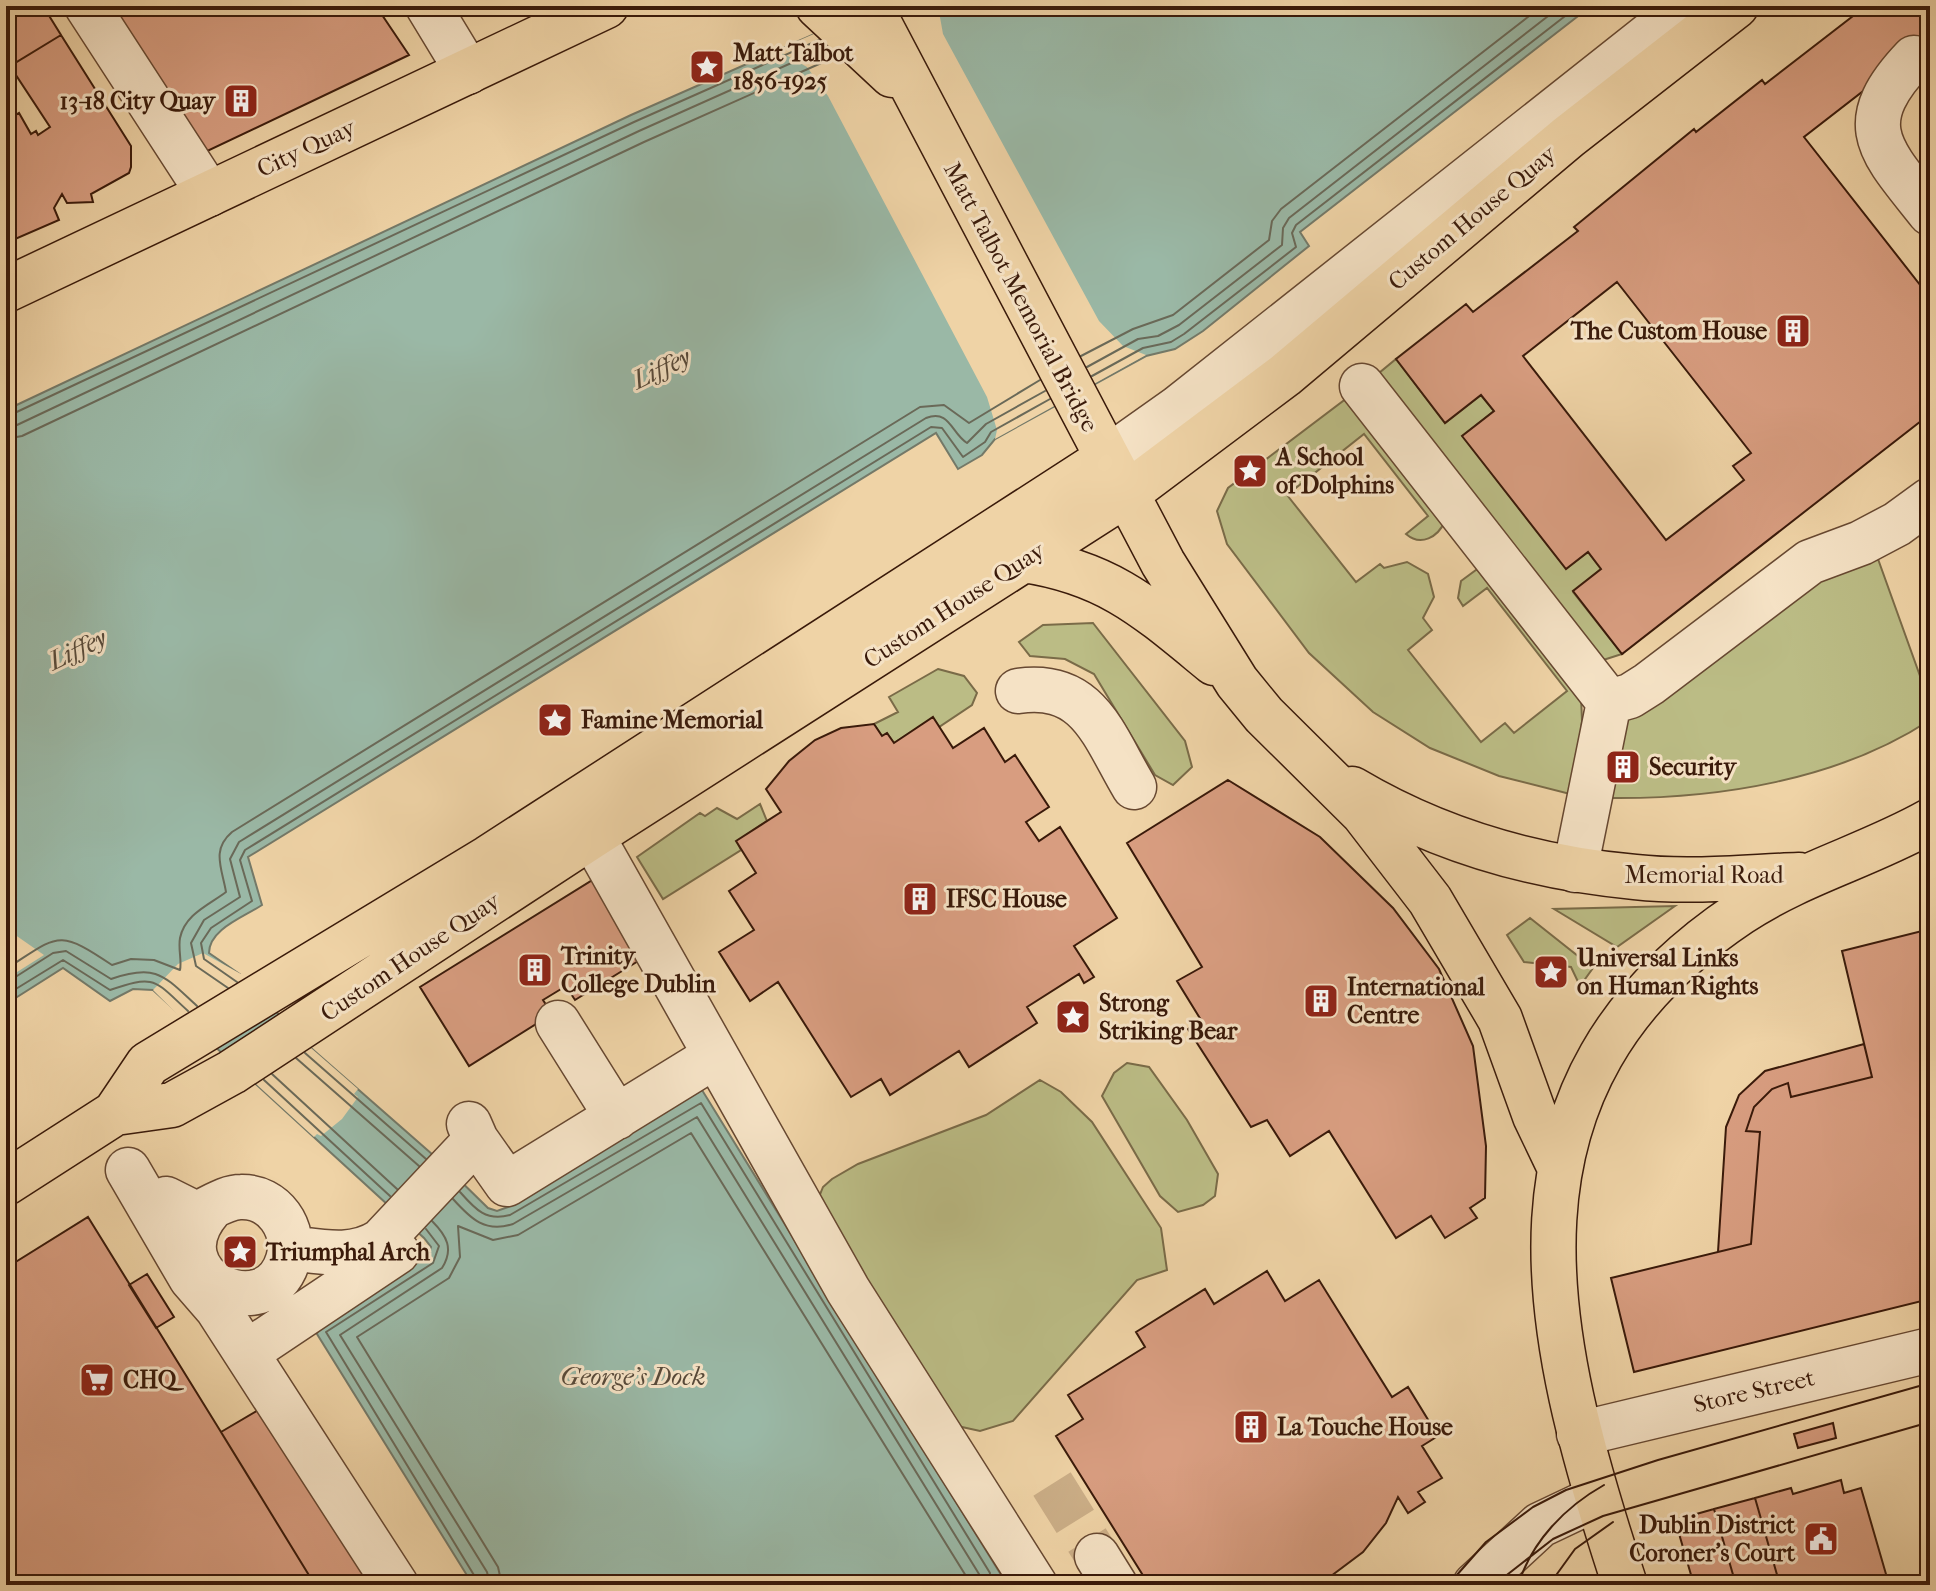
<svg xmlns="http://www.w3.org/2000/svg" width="1936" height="1591" font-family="'IM FELL French Canon',serif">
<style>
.green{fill:#bbbc85;stroke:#7a6b48;stroke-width:2}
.water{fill:#9ab8a6;stroke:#747968;stroke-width:2}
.pier{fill:#efd3a6}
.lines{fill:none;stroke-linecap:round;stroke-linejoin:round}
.shore{stroke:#6a6958;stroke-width:2}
.building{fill:#d89d80;stroke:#3a1a0a;stroke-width:2;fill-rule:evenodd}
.minor-tunnel{stroke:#cbae87;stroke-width:44;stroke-dasharray:44 22;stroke-linecap:butt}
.minor-casing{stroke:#674831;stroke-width:47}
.major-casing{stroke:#3a1a0a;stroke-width:47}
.minor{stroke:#f5e2c5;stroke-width:44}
.major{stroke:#efd3a6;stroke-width:44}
.tram{stroke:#3a1a0a;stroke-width:2}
.labels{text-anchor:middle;stroke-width:6;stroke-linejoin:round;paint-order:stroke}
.poi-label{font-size:24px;font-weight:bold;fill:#3a1a0a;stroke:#f5e2c5;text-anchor:start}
.street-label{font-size:24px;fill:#3a1a0a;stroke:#f5e2c5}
.water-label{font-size:26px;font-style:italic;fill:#574939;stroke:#f5e2c5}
</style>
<rect width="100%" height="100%" fill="#efd3a6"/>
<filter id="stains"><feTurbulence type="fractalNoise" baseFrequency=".0025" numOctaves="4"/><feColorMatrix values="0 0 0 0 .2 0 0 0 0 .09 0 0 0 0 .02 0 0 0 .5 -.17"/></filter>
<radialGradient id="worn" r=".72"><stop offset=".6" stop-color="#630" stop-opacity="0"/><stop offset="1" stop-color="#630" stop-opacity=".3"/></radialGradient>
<path class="green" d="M1396 359 1445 423 1481 395 1494 411 1463 436 1566 568 1588 552 1601 569 1573 592 1622 654 1600 661 1373 378Z
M1355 392 1445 521C1438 537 1421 547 1406 534L1428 516 1364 434 1287 495 1356 582 1380 564 1384 568 1407 562 1428 574 1434 597 1423 618 1432 630 1408 650 1481 742 1505 723 1514 733 1567 691 1487 588 1463 606 1458 598 1461 581 1476 570 1484 569 1581 696 1582 721 1574 795 1499 776 1430 748 1373 712 1309 653 1227 544 1217 511 1228 488Z
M1878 559 1924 687 1930 685V720C1839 780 1718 799 1611 798L1623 727 1636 707 1800 582Z
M1093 623 1185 741 1192 767 1173 785 1155 775 1094 674 1065 659 1030 656 1019 642 1043 625Z
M938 669 964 676 977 693 972 705 939 727 933 718 894 743 887 733 882 736 874 724 898 712 889 697Z
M760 804 767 821 737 841 741 850 663 899 637 857 700 813 705 816 717 808 737 819Z
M1675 906 1617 947 1554 909Z
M1530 918 1593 968 1580 986 1571 967 1524 962 1507 935Z
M1127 1063 1149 1067 1187 1120 1218 1174 1215 1196 1203 1205 1178 1212 1160 1196 1102 1096 1114 1073Z
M1040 1080 1061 1092 1092 1122 1161 1228 1167 1270 1137 1280 1013 1421 980 1431 953 1425 815 1207 823 1187 832 1179 858 1164 986 1115Z"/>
<path class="water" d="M878 6H1591L1300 232 1309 246 1203 331 1175 349 1146 356 995 439 982 455 958 469 936 433 248 857 262 905C244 917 209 929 209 953L241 975 311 1048 441 1162 488 1208 497 1211 508 1207 702 1090 1003 1578 992 1585H473L317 1334 319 1324 427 1257 431 1247 424 1238 153 990 133 989 110 1001 63 968 6 1004V410L631 115Z"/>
<path class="pier" d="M878 6H938L943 34 1099 321 1123 346 1146 355 995 439 997 430 987 397 828 96 807 67 777 50Z
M11 932 44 955 6 979V935Z
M203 953 241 974 244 972 271 1000 212 1049 153 990 178 964Z
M311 1048 358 1089 354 1094 358 1097 342 1119 321 1136 317 1134 314 1137 255 1083Z"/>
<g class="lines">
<path class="shore" d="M1081 356 1133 329 1173 315 1269 240 1272 221 1281 209 1542 6
M1087 367 1138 339 1158 336 1179 325 1282 245 1283 228 1289 218 1561 6
M1092 376 1143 348 1171 342 1184 334 1296 247 1292 233 1296 225 1578 6
M6 417 634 122 819 40
M6 427 17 425 639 131 827 47
M6 439 22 436 644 142 837 56
M6 969C59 935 57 928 112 965L131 959 154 960 180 970C182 961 178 949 180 938 185 914 209 905 226 892 222 868 211 850 232 832L920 407 944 405 969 423 1040 380
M237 982 204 959 201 943 211 928 252 901 240 860 245 850 931 427 942 428 963 457 985 442 991 432 1050 399
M6 983 53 953 66 951 111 979C157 963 164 976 197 1006
M228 988 196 966 191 943 204 920 240 897 230 859 239 842 926 418C950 409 951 433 967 443L986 424 1045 391
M6 995 63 960 110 990C156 974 154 980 188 1011
M305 1053 426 1159
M296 1058 419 1166
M272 1074 397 1189
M264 1080 390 1196
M460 1192C475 1209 486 1222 510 1215L701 1103 990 1573 989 1585
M453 1199C471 1219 485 1233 513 1224L697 1117 979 1574V1585
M432 1221C447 1236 454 1249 442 1268L340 1335 487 1572 490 1585
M426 1229 439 1246 433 1263 326 1332 480 1585
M502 1585 498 1567 357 1337 449 1278 460 1257 458 1226 493 1240 518 1235 691 1133 966 1576 967 1585"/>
</g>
<path class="building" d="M6 6H43L61 35 10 66 6 59Z
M112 6H376L409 55 201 154Z
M1866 6H1930V78L1911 54 1804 137 1928 295 1930 293V414L1622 654 1573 591 1601 569 1588 552 1566 569 1462 436 1494 411 1481 395 1445 423 1396 359 1466 304 1473 312 1578 231 1574 227 1694 129 1696 132 1762 80 1765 84ZM1617 282 1751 453 1733 466 1744 480 1666 540 1523 356Z
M61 35 131 146V167L129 173 91 194 93 202 67 203 62 194 54 208 59 220 6 243V121L19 113 31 134 36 131 38 135 50 127 10 66Z
M933 717 953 748 984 728 1005 762 1015 755 1049 807 1026 822 1039 841 1060 827 1117 918 1074 946 1094 977 1084 983 1079 974 1027 1007 1037 1023 969 1067 959 1051 890 1095 881 1079 851 1097 778 982 750 1001 719 952 754 930 729 891 756 873 736 841 781 812 766 789 789 761 815 740 841 728 874 724 882 736 887 733 894 743Z
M1615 759H1631V774H1615Z
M1228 780 1320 837 1393 908 1439 969 1473 1046 1486 1146 1485 1198 1470 1208 1477 1218 1445 1238 1431 1216 1396 1238 1329 1131 1290 1156 1267 1120 1251 1127 1188 1029 1201 1020 1177 981 1202 967 1127 843Z
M599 876 648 955 575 1000 566 986 543 1000 552 1014 469 1066 420 987Z
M1930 929V1299L1634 1372 1611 1278 1751 1244 1760 1132 1746 1131 1754 1107 1772 1089 1788 1083 1791 1097 1872 1077 1842 951Z
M1864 1044 1872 1077 1791 1097 1788 1083 1772 1089 1754 1107 1746 1131 1760 1132 1751 1244 1718 1252 1726 1127 1739 1095 1765 1071Z
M88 1217 221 1432 315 1585H6V1268Z
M1267 1271 1285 1301 1319 1280 1392 1397 1408 1387 1438 1436 1422 1446 1442 1478 1418 1492 1425 1502 1408 1513 1398 1497 1386 1523 1363 1552 1319 1585H1149L1056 1436 1083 1419 1068 1395 1145 1347 1136 1332 1205 1289 1214 1304Z
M147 1274 174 1317 156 1328 129 1285Z
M265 1406 374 1585H315L221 1432Z
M1833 1423 1836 1438 1798 1448 1794 1434Z
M1841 1480 1844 1493 1861 1488 1888 1581 1875 1585H1812L1810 1580 1780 1585 1755 1498 1791 1488 1793 1494Z
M1755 1498 1780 1585H1736L1714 1509Z
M1714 1509 1736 1585H1694L1675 1520Z"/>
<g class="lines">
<path class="minor-tunnel" d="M1052 1484 1097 1556"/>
<defs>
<path id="minor" d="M87 6 209 194
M428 6 468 72
M1914 58C1850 125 1881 151 1930 213
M1362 386 1609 702 1575 870
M1106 459 1178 408 1686 6
M1018 691C1089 681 1103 735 1134 787
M1609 702 1630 696 1649 684 1810 562 1861 543 1897 524 1930 500
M592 836 848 1290 1035 1585
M558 1023 617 1117
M476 1140 507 1184 715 1056
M128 1170 191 1278 217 1308 396 1585
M166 1199 196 1214C210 1209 225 1197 241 1197 274 1196 297 1229 288 1260 267 1331 152 1276 210 1209
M291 1248C323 1252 353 1259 381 1241L476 1140 469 1124
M246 1353 397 1252
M1579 1434 1930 1350
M1097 1556 1115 1585
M1475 1585 1540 1525 1597 1498"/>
<path id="major" d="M818 6 892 75
M870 6 1163 563 1237 682 1264 715 1363 813 1430 900 1500 1019 1535 1116 1558 1164
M6 290 606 6
M1024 560C1110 573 1148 609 1214 663
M1352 789C1438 840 1536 868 1635 877 1689 883 1745 877 1799 875
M115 1113 172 1105 232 1072 592 836 1125 495 1285 375 1568 137 1736 6
M6 1183 115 1113 148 1064 488 858 1106 459
M1625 1585C1542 1333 1481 1086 1740 913 1800 873 1868 856 1930 821"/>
</defs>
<use href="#minor" class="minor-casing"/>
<use href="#major" class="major-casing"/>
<use href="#minor" class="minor"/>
<use href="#major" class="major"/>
<path class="tram" d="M1448 1585 1486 1542 1533 1507 1566 1490 1658 1460 1930 1383
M1494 1585 1553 1539 1603 1516 1930 1422
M1518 1585C1532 1541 1565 1507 1604 1485
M1549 1585 1575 1549 1613 1522"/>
</g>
<defs>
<symbol id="sight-square" viewBox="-11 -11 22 22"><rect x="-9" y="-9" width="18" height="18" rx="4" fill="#8f2418" stroke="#f5e2c5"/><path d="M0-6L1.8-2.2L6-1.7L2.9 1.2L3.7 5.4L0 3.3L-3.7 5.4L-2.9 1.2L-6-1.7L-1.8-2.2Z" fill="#fff"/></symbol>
<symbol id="building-square" viewBox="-11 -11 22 22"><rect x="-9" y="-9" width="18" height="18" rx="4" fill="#8f2418" stroke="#f5e2c5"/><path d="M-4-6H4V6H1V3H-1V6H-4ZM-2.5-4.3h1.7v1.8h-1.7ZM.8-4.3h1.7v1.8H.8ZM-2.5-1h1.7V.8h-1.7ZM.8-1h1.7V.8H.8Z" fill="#fff"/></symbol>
<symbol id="supermarket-square" viewBox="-11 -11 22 22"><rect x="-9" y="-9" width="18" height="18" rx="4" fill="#8f2418" stroke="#f5e2c5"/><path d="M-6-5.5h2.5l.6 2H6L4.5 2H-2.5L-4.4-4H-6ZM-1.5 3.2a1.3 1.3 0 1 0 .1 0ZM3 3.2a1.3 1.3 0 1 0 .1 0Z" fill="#fff"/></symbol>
<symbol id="civic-square" viewBox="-11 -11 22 22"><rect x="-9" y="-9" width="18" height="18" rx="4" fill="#8f2418" stroke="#f5e2c5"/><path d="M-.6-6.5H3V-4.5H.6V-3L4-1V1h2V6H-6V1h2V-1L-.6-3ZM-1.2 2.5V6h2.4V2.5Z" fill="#fff"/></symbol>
</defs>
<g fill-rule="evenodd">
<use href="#sight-square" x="687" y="47" width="40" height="40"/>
<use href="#building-square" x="221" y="81" width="40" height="40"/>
<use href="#building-square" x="1773" y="311" width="40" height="40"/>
<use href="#sight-square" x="1230" y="451" width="40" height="40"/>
<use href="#sight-square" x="535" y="700" width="40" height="40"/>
<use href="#building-square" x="1603" y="747" width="40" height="40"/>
<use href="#building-square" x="900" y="879" width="40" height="40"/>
<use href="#building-square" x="515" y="950" width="40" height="40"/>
<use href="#sight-square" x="1531" y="952" width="40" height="40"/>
<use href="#building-square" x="1301" y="981" width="40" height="40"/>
<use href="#sight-square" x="1053" y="997" width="40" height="40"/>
<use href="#sight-square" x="220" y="1232" width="40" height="40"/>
<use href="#supermarket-square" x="77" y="1360" width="40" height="40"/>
<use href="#building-square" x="1231" y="1407" width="40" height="40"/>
<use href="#civic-square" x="1801" y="1519" width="40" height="40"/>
</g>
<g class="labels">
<g class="poi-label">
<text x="733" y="61">Matt Talbot<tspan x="733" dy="28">1856-1925</tspan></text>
<text x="215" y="109" text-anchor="end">13-18 City Quay</text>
<text x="1767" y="339" text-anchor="end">The Custom House</text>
<text x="1276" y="465">A School<tspan x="1276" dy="28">of Dolphins</tspan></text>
<text x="581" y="728">Famine Memorial</text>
<text x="1649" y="775">Security</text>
<text x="946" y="907">IFSC House</text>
<text x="561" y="964">Trinity<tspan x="561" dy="28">College Dublin</tspan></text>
<text x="1577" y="966">Universal Links<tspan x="1577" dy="28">on Human Rights</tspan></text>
<text x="1347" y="995">International<tspan x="1347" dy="28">Centre</tspan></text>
<text x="1099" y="1011">Strong<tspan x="1099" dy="28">Striking Bear</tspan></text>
<text x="266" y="1260">Triumphal Arch</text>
<text x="123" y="1388">CHQ</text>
<text x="1277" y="1435">La Touche House</text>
<text x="1795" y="1533" text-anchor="end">Dublin District<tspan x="1795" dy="28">Coroner's Court</tspan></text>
</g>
<g class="street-label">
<text transform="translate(306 148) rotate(-25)" y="8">City Quay</text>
<text transform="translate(1472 218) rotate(-40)" y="8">Custom House Quay</text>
<text transform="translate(1021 297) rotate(62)" y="8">Matt Talbot Memorial Bridge</text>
<text transform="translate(954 605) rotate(-33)" y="8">Custom House Quay</text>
<text x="1704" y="883">Memorial Road</text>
<text transform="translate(410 957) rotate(-34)" y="8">Custom House Quay</text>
<text transform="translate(1754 1391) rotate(-13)" y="8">Store Street</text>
</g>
<g class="water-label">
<text transform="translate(661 368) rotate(-26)" y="9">Liffey</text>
<text transform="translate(77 649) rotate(-26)" y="9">Liffey</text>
<text x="633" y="1385">George's Dock</text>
</g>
</g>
<rect width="1936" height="1591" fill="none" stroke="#efd3a6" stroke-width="32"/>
<rect x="8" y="8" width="1920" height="1575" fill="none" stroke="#3a1a0a" stroke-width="4"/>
<rect x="16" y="16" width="1904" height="1559" fill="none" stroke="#3a1a0a" stroke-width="2"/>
<rect width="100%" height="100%" filter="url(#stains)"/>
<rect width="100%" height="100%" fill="url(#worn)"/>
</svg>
